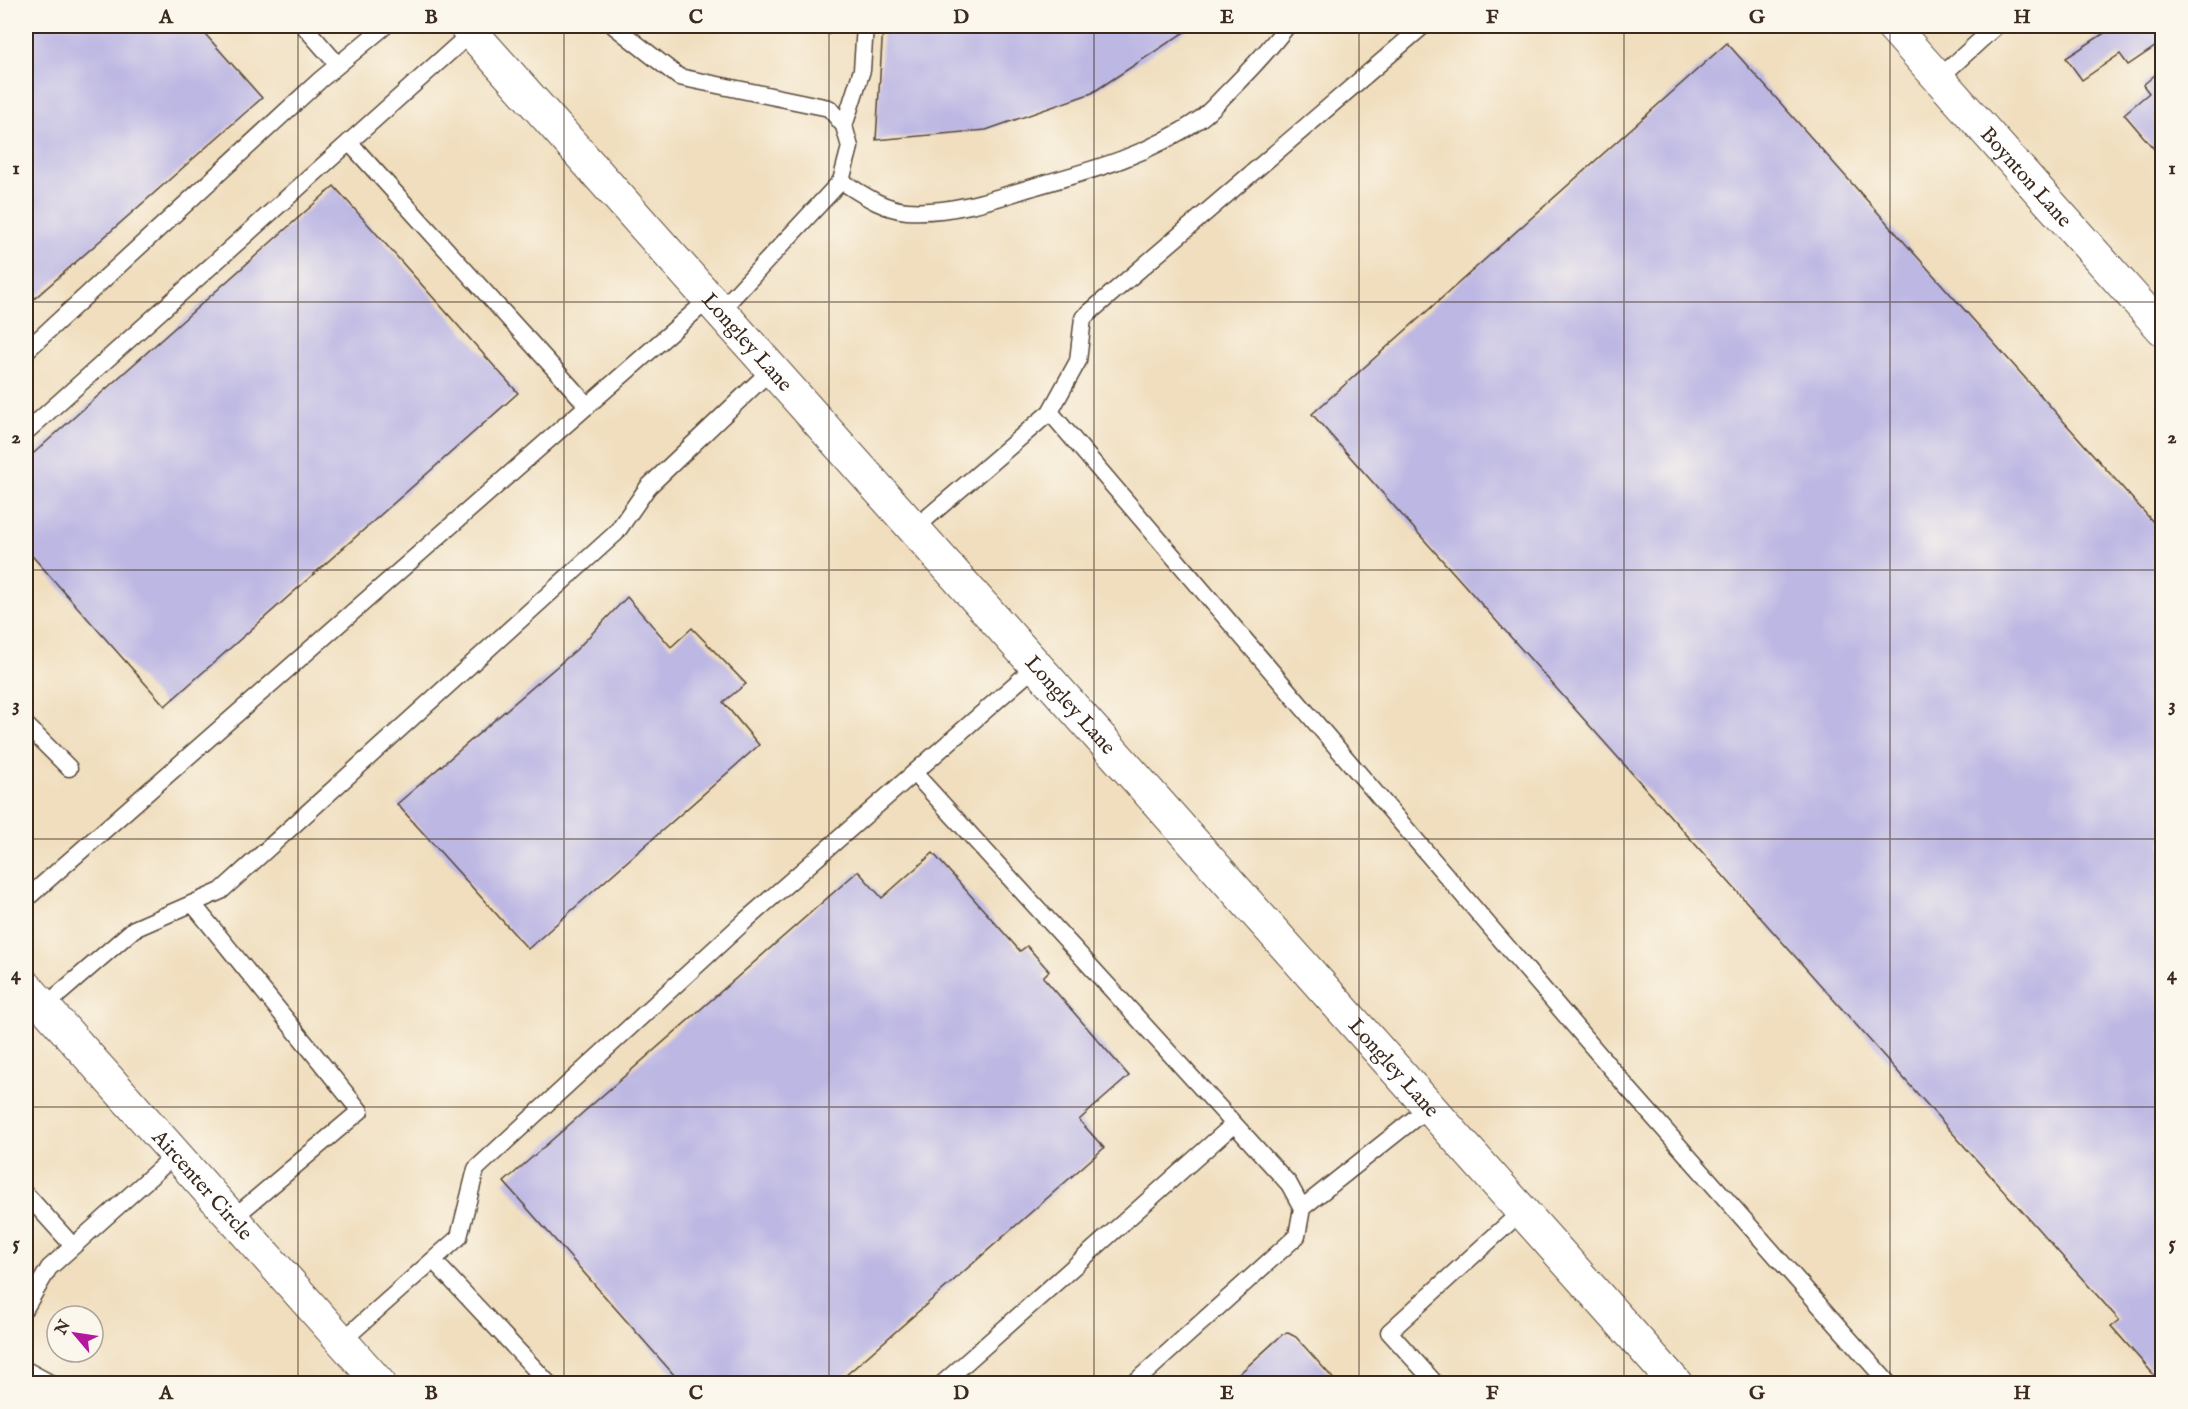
<svg xmlns="http://www.w3.org/2000/svg" width="2188" height="1409" font-family="'IM FELL English',serif">
<style>
.building{fill:#bdb8e3}
.lines{fill:none;stroke-linecap:round;stroke-linejoin:round}
.service-casing{stroke:#564536;stroke-width:19}
.minor-casing{stroke:#564536;stroke-width:34}
.secondary-casing{stroke:#564536;stroke-width:35}
.service{stroke:#fff;stroke-width:16}
.minor{stroke:#fff;stroke-width:32}
.secondary{stroke:#fff;stroke-width:33}
.grid{fill:none;stroke:#3b2a1e;stroke-width:1.5;stroke-opacity:0.55}
.labels{text-anchor:middle;stroke-width:4.5;stroke-linejoin:round;paint-order:stroke}
.street-label{font-size:21px;fill:#3b2a1e;stroke:#fbf7ec}
.neatline{fill:none;stroke:#3b2a1e;stroke-width:2}
.grid-label{font-size:20px;text-anchor:middle;font-weight:bold;fill:#3b2a1e}
</style>
<rect width="100%" height="100%" fill="#fbf7ec"/>
<filter id="ink" filterUnits="userSpaceOnUse"><feTurbulence type="fractalNoise" baseFrequency=".0167" numOctaves="2"/><feDisplacementMap in="SourceGraphic" scale="12" xChannelSelector="R" yChannelSelector="G"/><feConvolveMatrix kernelMatrix="1 2 1 2 8 2 1 2 1" color-interpolation-filters="sRGB"/></filter>
<filter id="wash" filterUnits="userSpaceOnUse"><feTurbulence type="fractalNoise" baseFrequency=".008" numOctaves="4" result="noise"/><feDisplacementMap in="SourceGraphic" scale="24" xChannelSelector="R" yChannelSelector="G"/><feGaussianBlur stdDeviation="1.35" result="paint"/><feColorMatrix in="noise" values="0 0 0 0 0 0 0 0 0 0 0 0 0 0 0 0 0 1.4 0 .05"/><feComposite in="paint" operator="in"/></filter>
<g filter="url(#wash)">
<rect width="100%" height="100%" fill="#f0debe"/>
<g id="blocks">
<path class="building" d="M26 26H198L262 98 26 306Z
M795 26H829V34Z
M883 26H1191L1186 31 1092 93 986 130 876 140Z
M2115 26H2162V42L2128 65 2120 54 2082 80 2066 58Z
M1727 43 2162 532V1384L2111 1326 2119 1320 1312 414Z
M2162 69V142L2154 149 2124 114 2149 93 2143 85Z
M334 186 518 393 165 706 26 549V460Z
M627 597 671 647 692 628 746 684 723 702 759 745 528 949 397 804 576 650Z
M933 853 1020 951 1027 946 1049 971 1043 977 1129 1076 1079 1120 1104 1148 836 1384H682L504 1182 858 871 882 898Z
M1288 1333 1296 1337 1338 1384H1228L1283 1334Z"/>
</g>
</g>
<g filter="url(#ink)">
<use href="#blocks" fill-opacity="0" stroke="#564536" stroke-width="1.5"/>
<g class="lines">
<defs>
<path id="service" d="M304 26 338 65
M614 26 679 77 829 108 844 126 850 147 841 181 720 311
M1939 78 1996 26
M844 126 862 70 865 26
M349 142 588 406
M841 181C862 194 882 209 907 211 951 214 995 199 1036 186 1097 169 1148 155 1200 119 1210 112 1218 102 1226 94 1248 72 1269 50 1287 26
M26 351 320 80 385 26
M1050 412 1626 1086 1889 1384
M26 432 472 32
M914 529 1050 412 1078 361 1083 318 1423 26
M26 725 69 768
M914 773 1289 1184 1302 1208 1297 1236 1133 1384
M26 899 709 299
M193 904 360 1111 233 1218
M44 1007 134 929 221 891 616 533 648 487 772 369
M26 1194 73 1246
M1302 1208 1429 1107
M433 1260 549 1384
M26 1307 49 1268 176 1154
M342 1341 459 1237 476 1169 746 920 1036 666
M26 1370 52 1384
M942 1384 1234 1124
M1436 1384 1389 1332 1522 1211"/>
<g id="minor">
<path id="s1" d="M1892 26 2162 329"/>
<path id="s2" d="M26 986 380 1384"/>
</g>
<g id="secondary">
<path id="s3" d="M466 26 1676 1384"/>
</g>
</defs>
<use href="#service" class="service-casing"/>
<use href="#minor" class="minor-casing"/>
<use href="#secondary" class="secondary-casing"/>
<use href="#service" class="service"/>
<use href="#minor" class="minor"/>
<use href="#secondary" class="secondary"/>
</g>
</g>
<path class="grid" d="M298 26V1384M564 26V1384M829 26V1384M1094 26V1384M1359 26V1384M1624 26V1384M1890 26V1384M26 302H2162M26 570H2162M26 839H2162M26 1107H2162"/>
<g class="labels">
<g class="street-label">
<text dy="7" stroke="none"><textPath href="#s1" startOffset="202">Boynton Lane</textPath></text>
<text dy="7" stroke="none"><textPath href="#s3" startOffset="423">Longley Lane</textPath></text>
<text dy="7" stroke="none"><textPath href="#s3" startOffset="909">Longley Lane</textPath></text>
<text dy="7" stroke="none"><textPath href="#s3" startOffset="1395">Longley Lane</textPath></text>
<text dy="7" stroke="none"><textPath href="#s2" startOffset="266">Aircenter Circle</textPath></text>
</g>
</g>
<rect width="2188" height="1409" fill="none" stroke="#fbf7ec" stroke-width="66"/>
<g transform="translate(75 1334) rotate(299)"><circle r="28" fill="#fbf7ec" stroke="#aea59a" stroke-width="1.5"/>
<path d="M0-4.5L10 22L0 15L-10 22Z" fill="#b5179e"/>
<text y="-9" font-size="16" font-weight="bold" text-anchor="middle" fill="#3b2a1e">N</text>
</g>
<rect x="33" y="33" width="2122" height="1343" class="neatline"/>
<g class="grid-label">
<text x="166" y="23">A</text>
<text x="431" y="23">B</text>
<text x="696" y="23">C</text>
<text x="961" y="23">D</text>
<text x="1227" y="23">E</text>
<text x="1492" y="23">F</text>
<text x="1757" y="23">G</text>
<text x="2022" y="23">H</text>
<text x="16" y="174">1</text>
<text x="2172" y="174">1</text>
<text x="16" y="443">2</text>
<text x="2172" y="443">2</text>
<text x="16" y="711">3</text>
<text x="2172" y="711">3</text>
<text x="16" y="980">4</text>
<text x="2172" y="980">4</text>
<text x="16" y="1249">5</text>
<text x="2172" y="1249">5</text>
<text x="166" y="1399">A</text>
<text x="431" y="1399">B</text>
<text x="696" y="1399">C</text>
<text x="961" y="1399">D</text>
<text x="1227" y="1399">E</text>
<text x="1492" y="1399">F</text>
<text x="1757" y="1399">G</text>
<text x="2022" y="1399">H</text>
</g>
</svg>
